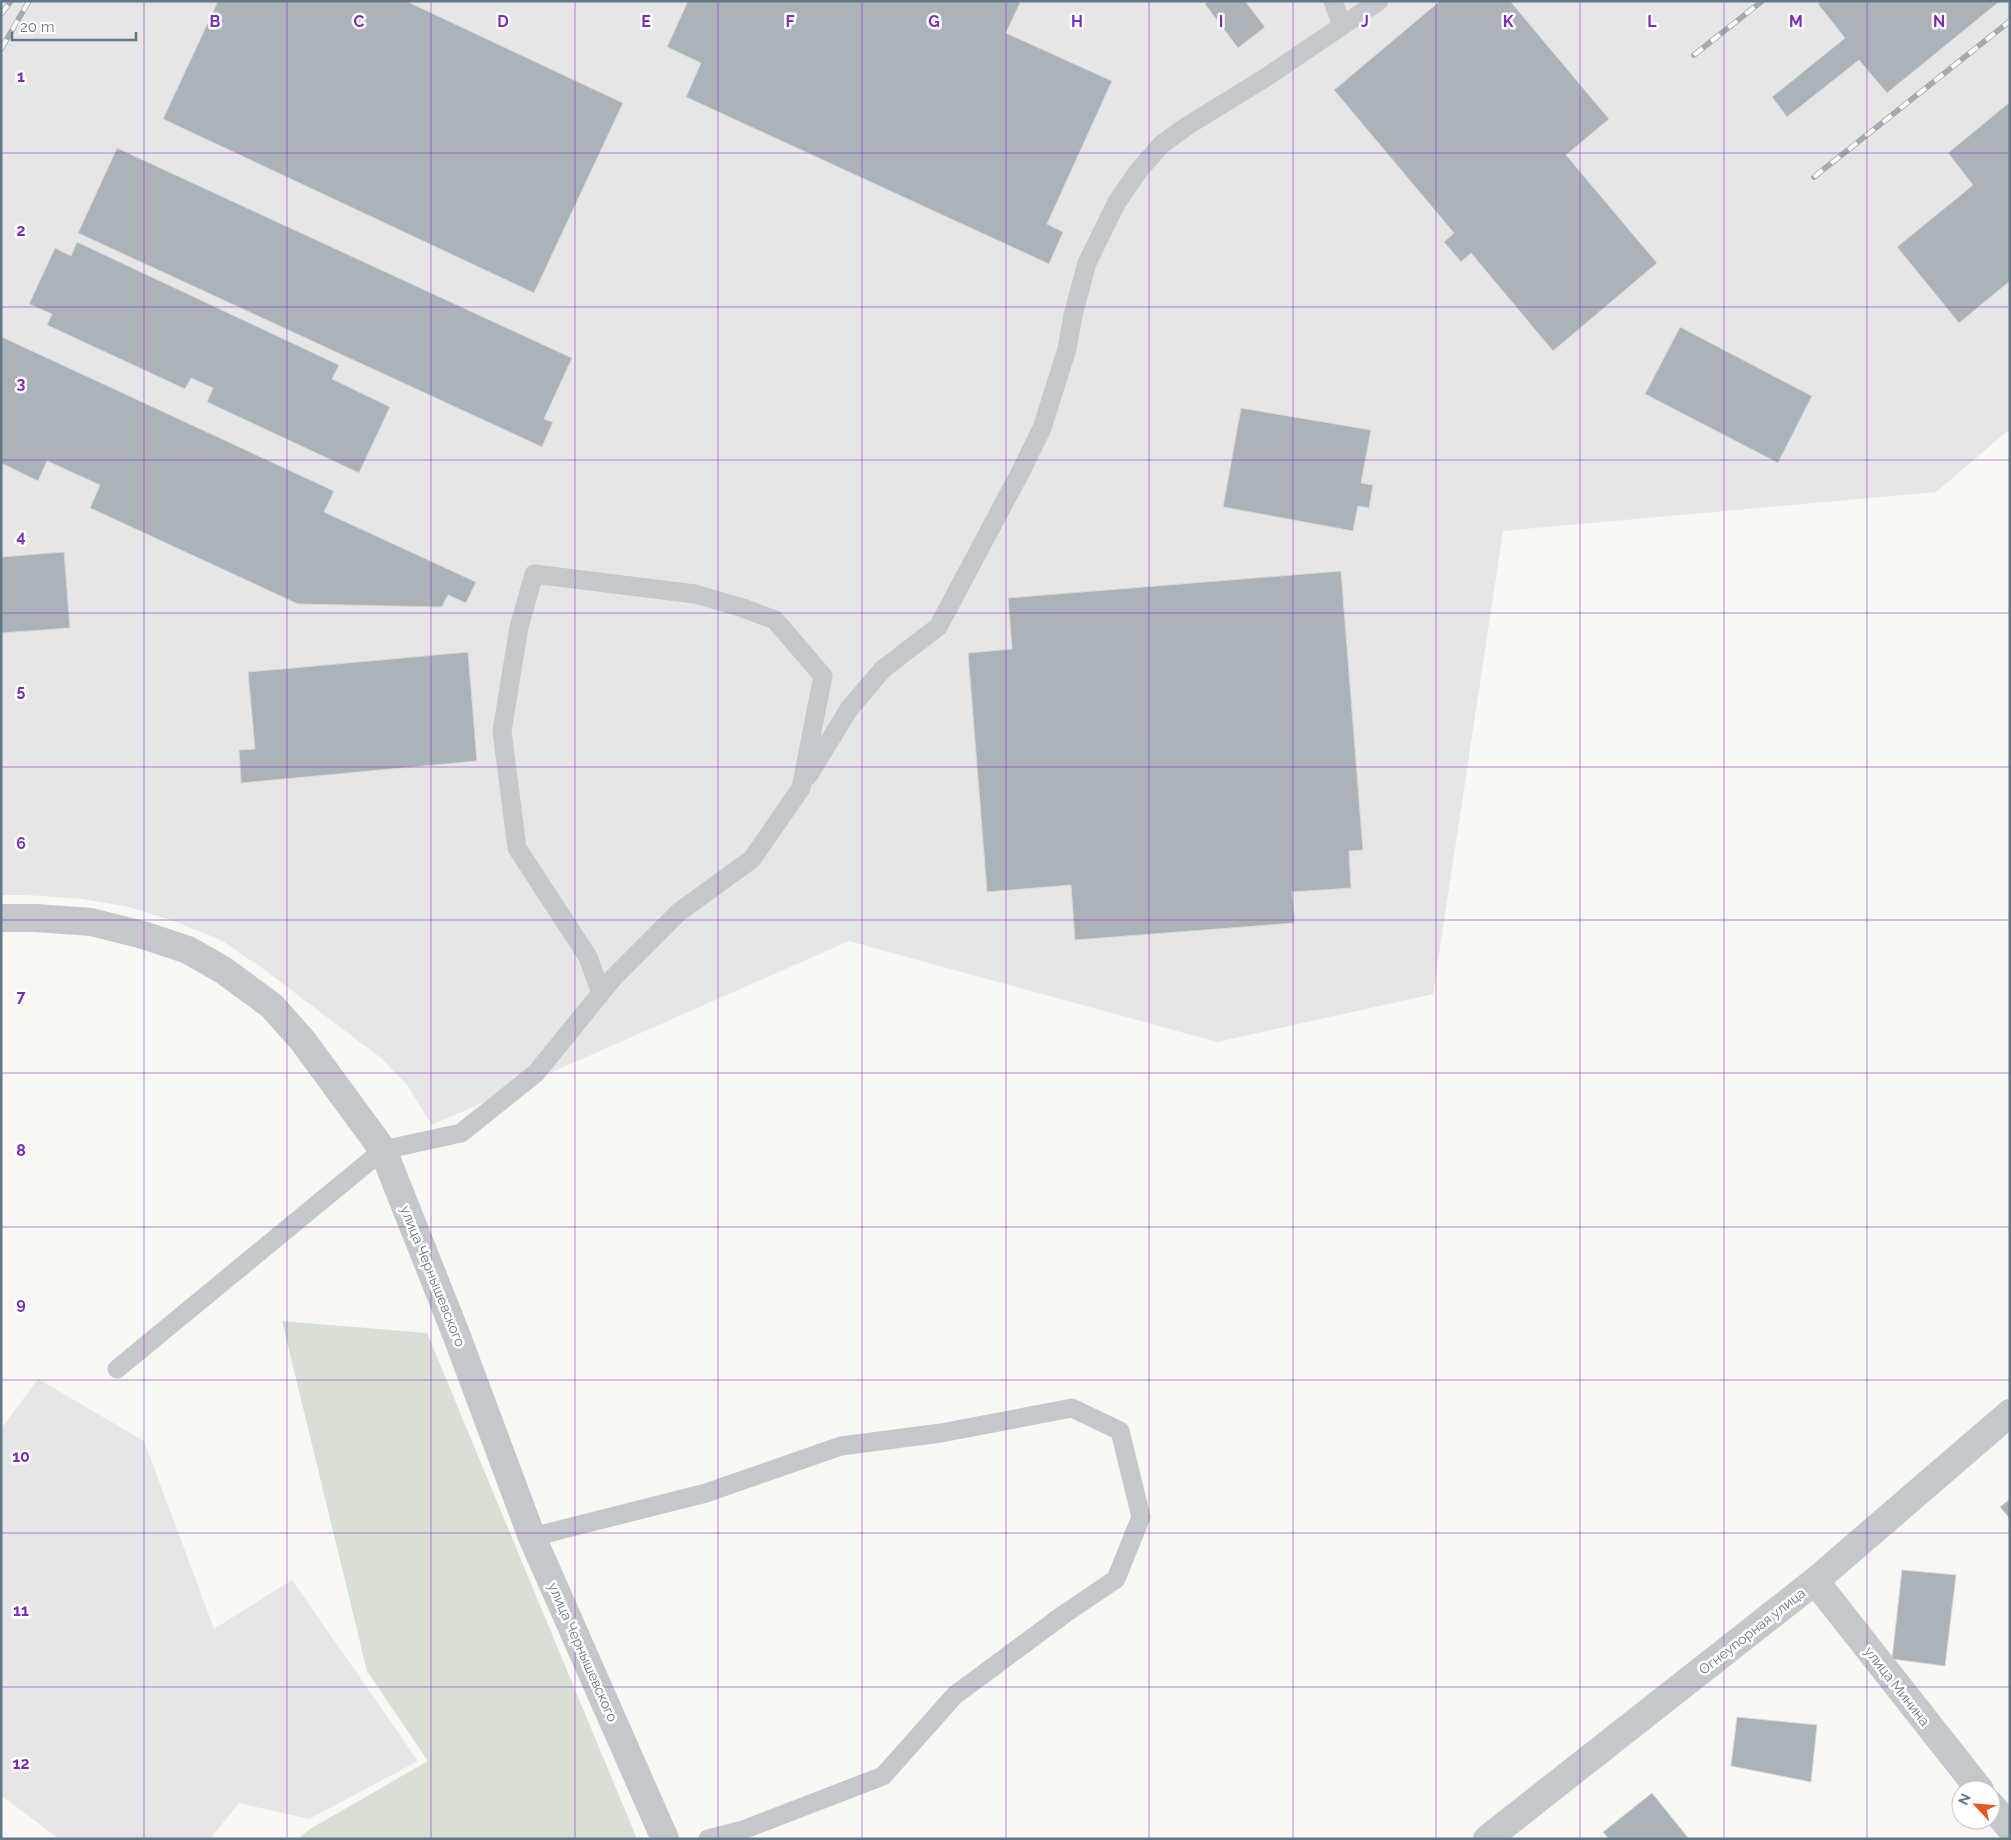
<svg xmlns="http://www.w3.org/2000/svg" width="2011" height="1840" font-family="Raleway,sans-serif">
<style>
.built{fill:#e5e6e5}
.green{fill:#d8dfd5}
.building{fill:#abb3b9;stroke:#d8d9d6}
.lines{fill:none;stroke-linecap:round;stroke-linejoin:round}
.service{stroke:#c4c8cb;stroke-width:19}
.minor{stroke:#c4c8cb;stroke-width:28}
.rail-casing{stroke:#a4aab0;stroke-width:5.5}
.rail{stroke:#fff;stroke-width:4;stroke-dasharray:11;stroke-linecap:butt}
.grid{fill:none;stroke:#7b2cbf;stroke-width:1;stroke-opacity:0.55}
.labels{text-anchor:middle;stroke-width:5;stroke-linejoin:round;paint-order:stroke}
.street-label{font-size:14px;fill:#657686;stroke:#fff}
.grid-label{font-size:16px;text-anchor:middle;font-weight:bold;fill:#7b2cbf;stroke:#fff;stroke-width:5;stroke-linejoin:round;paint-order:stroke}
</style>
<rect width="100%" height="100%" fill="#f7f7f4"/>
<path class="built" d="M1 1H2010V429L1936 492 1503 531 1433 994 1217 1042 849 941 432 1125 407 1085 381 1058 262 968 221 940 174 921 129 907 83 899 27 895H1Z
M38 1379 144 1441 214 1629 292 1580 418 1761 309 1819 239 1803 210 1839H59L1 1795V1429Z"/>
<path class="green" d="M282 1321 427 1333 637 1839H298L310 1829 428 1761 367 1671Z"/>
<path class="building" d="M218 1H406L623 103 534 293 163 119Z
M688 1H1017L1020 3 1006 33 1112 81 1047 224 1063 232 1049 264 686 97 701 63 667 47Z
M1208 1H1245L1265 27 1238 48 1205 4Z
M1440 1H1510L1609 119 1566 155 1657 263 1553 351 1471 253 1461 262 1444 242 1454 233 1334 90Z
M1821 1H2000L1887 93 1859 60 1787 117 1772 97 1845 38 1818 4Z
M2010 102V281L1959 323 1897 247 1973 185 1948 153Z
M117 148 572 358 544 419 553 422 542 447 78 233Z
M77 242 339 365 332 379 390 407 359 473 207 402 213 388 191 378 185 389 47 325 52 314 29 304 55 248 71 256Z
M1680 327 1812 396 1778 463 1645 394Z
M2 337 334 491 324 512 476 582 466 603 448 595 442 607 298 604 90 508 100 485 47 461 38 481 1 463Z
M1241 408 1371 430 1361 483 1373 485 1369 508 1358 506 1353 531 1223 507Z
M64 552 70 628 1 633V557Z
M1341 571 1363 850 1349 851 1351 888 1292 892 1295 923 1075 940 1071 885 987 892 968 653 1012 649 1008 598Z
M468 652 477 761 241 783 239 750 255 749 248 672Z
M2010 1499V1519L2000 1507Z
M1902 1570 1956 1575 1945 1666 1892 1659Z
M1737 1717 1817 1725 1811 1782 1731 1766Z
M1652 1793 1689 1839H1609L1603 1832Z"/>
<g class="lines">
<path class="service" d="M1333 1 1342 26
M808 776 849 709 883 669 938 627 1020 473 1042 428 1067 349 1073 315 1087 263 1117 202 1139 170 1162 144 1187 126 1265 78 1379 1
M117 1369 383 1150 461 1133 536 1073 614 977 679 912 752 859 801 788 823 676 775 620 743 608 695 594 534 574 519 627 502 731 517 848 588 957 601 993
M532 1537 706 1493 841 1446 941 1433 1072 1408 1120 1431 1141 1517 1116 1579 1063 1615 955 1695 883 1776 743 1830 708 1839"/>
<path class="minor" d="M1 918H36L91 922 143 935 188 950 223 970 272 1006 303 1041 383 1150 456 1334 532 1537 665 1839
M1815 1581 1980 1790
M1991 1805 2010 1828
M1487 1839 1815 1581 2010 1413"/>
<defs>
<path id="rail" d="M1 14 11 1
M1 49 29 1
M1694 55 1762 1
M1814 177 2010 21"/>
</defs>
<use href="#rail" class="rail-casing"/>
<use href="#rail" class="rail"/>
</g>
<path class="grid" d="M144 1V1839M287 1V1839M431 1V1839M575 1V1839M718 1V1839M862 1V1839M1006 1V1839M1149 1V1839M1293 1V1839M1436 1V1839M1580 1V1839M1724 1V1839M1867 1V1839M1 153H2010M1 307H2010M1 460H2010M1 613H2010M1 767H2010M1 920H2010M1 1073H2010M1 1227H2010M1 1380H2010M1 1533H2010M1 1687H2010"/>
<g class="labels">
<g class="street-label">
<text transform="translate(433 1276) rotate(68)" y="5">улица Чернышевского</text>
<text transform="translate(1752 1631) rotate(-38)" y="5">Огнеупорная улица</text>
<text transform="translate(583 1652) rotate(66)" y="5">улица Чернышевского</text>
<text transform="translate(1897 1686) rotate(52)" y="5">улица Минина</text>
</g>
</g>
<g class="grid-label">
<text x="215" y="27">B</text>
<text x="359" y="27">C</text>
<text x="503" y="27">D</text>
<text x="646" y="27">E</text>
<text x="790" y="27">F</text>
<text x="934" y="27">G</text>
<text x="1077" y="27">H</text>
<text x="1221" y="27">I</text>
<text x="1365" y="27">J</text>
<text x="1508" y="27">K</text>
<text x="1652" y="27">L</text>
<text x="1796" y="27">M</text>
<text x="1939" y="27">N</text>
<text x="21" y="82">1</text>
<text x="21" y="236">2</text>
<text x="21" y="389">3</text>
<text x="21" y="542">4</text>
<text x="21" y="696">5</text>
<text x="21" y="849">6</text>
<text x="21" y="1002">7</text>
<text x="21" y="1156">8</text>
<text x="21" y="1309">9</text>
<text x="21" y="1462">10</text>
<text x="21" y="1616">11</text>
<text x="21" y="1769">12</text>
</g>
<rect width="2011" height="1840" fill="none" stroke="#657686" stroke-width="5"/>
<g transform="translate(1976 1805) rotate(296)"><circle r="24" fill="#ffffff" stroke="#c1c8cf"/>
<path d="M0-4L9 19L0 12L-9 19Z" fill="#e75924"/>
<text y="-8" font-size="14" font-weight="bold" text-anchor="middle" fill="#657686">N</text>
</g>
<path d="M12 32v8h124v-8" fill="none" stroke="#657686" stroke-width="2.5"/>
<text x="20" y="32" font-size="15" fill="#657686" stroke="#ffffff" stroke-width="4" paint-order="stroke">20 m</text>
</svg>
